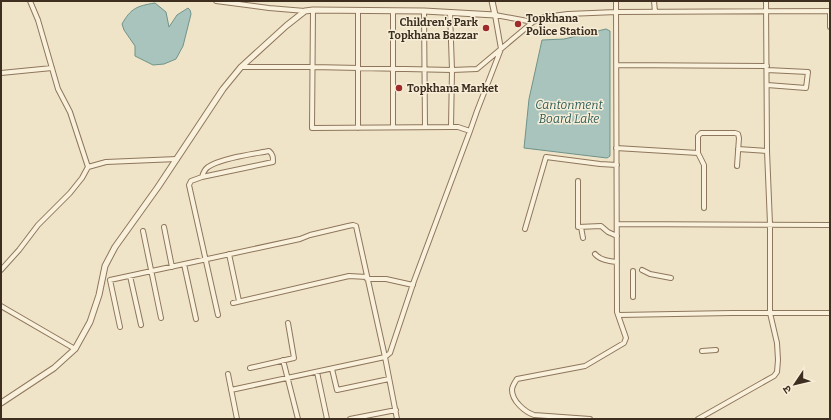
<svg xmlns="http://www.w3.org/2000/svg" width="831" height="420" font-family="Bitter,'Noto Sans Devanagari',serif">
<style>
.water{fill:#a9c4bc;stroke:#6f938a}
.lines{fill:none;stroke-linecap:round;stroke-linejoin:round}
.minor-casing{stroke:#8d765c;stroke-width:6}
.tertiary-casing{stroke:#8d765c;stroke-width:7}
.minor{stroke:#faf1dc;stroke-width:4}
.tertiary{stroke:#faf1dc;stroke-width:5}
.poi-dot{fill:#9e2a2b;stroke:#f7eed8;stroke-width:1.5}
.labels{text-anchor:middle;stroke-width:3;stroke-linejoin:round;paint-order:stroke}
.poi-label{font-size:11px;font-weight:bold;fill:#3d2e20;stroke:#f7eed8;text-anchor:start}
.water-label{font-size:12px;font-style:italic;fill:#2f5d5a;stroke:#f7eed8}
</style>
<rect width="100%" height="100%" fill="#f0e4c8"/>
<path class="water" d="M155 3 166 12 169 27 177 15 188 8 190 10 191 14 183 46 176 59 164 64 153 65 135 56V46L124 30 122 24C131 8 137 6 155 3Z
M606 29 610 31V156L607 158 524 148 529 99 542 40 564 39Z"/>
<g class="lines">
<defs>
<path id="minor" d="M216 1 269 8 305 11
M654 1 655 12
M313 10 312 128 451 127H458L470 131
M358 10V128
M393 11V127
M424 11 425 127
M830 11V27
M450 12 452 70 451 127
M617 65 767 66
M241 67H313L452 70 477 69 533 22 544 17 568 14 616 12 830 11
M767 70 808 72 806 88 767 85
M1 73 52 68
M616 148 698 153
M738 149 767 151
M88 167 106 162 177 159
M202 177C203 173 204 170 208 167 221 158 253 154 269 151 273 154 273 157 273 162L202 177 191 181 189 185 218 315
M578 181V227L601 226 608 232 617 236
M704 208V165L698 153V136L701 133H735L738 134 739 138 737 166
M617 224 830 225
M164 227 172 267
M581 227 583 238
M525 229 546 157 600 164 617 165
M143 231 161 318
M229 254 239 301
M595 254C600 260 609 261 617 262
M184 264 196 319
M1 270 19 250 38 225 70 193 82 178 88 167 70 112 58 89 38 20 30 1
M642 270 650 274 671 278
M633 271V297
M130 276 141 325
M367 279H386L413 285
M233 303 349 276 367 277
M1 306 75 349
M618 315 732 313H830
M120 327 110 280 300 239 310 235 348 226 353 225 356 226 385 357 397 419
M702 351 716 350
M283 360 298 419
M250 368 294 358 288 323
M332 369 337 390 389 379
M317 372 327 419
M228 374 237 419
M231 390 385 357 390 353 414 281 470 131 477 111 501 49 495 15 533 22
M350 419 396 410
M590 419 534 415C525 412 512 401 512 390 512 386 515 382 517 379L585 366 624 343 626 338 617 312 616 1
M698 419 774 376 777 372 778 360 777 343 770 313V224L767 151 766 1"/>
<path id="tertiary" d="M1 403 54 368 75 349 90 322 99 295 105 266 115 247 158 187 223 89 241 67 286 26 305 11 313 10 424 11 495 15 492 1"/>
</defs>
<use href="#minor" class="minor-casing"/>
<use href="#tertiary" class="tertiary-casing"/>
<use href="#minor" class="minor"/>
<use href="#tertiary" class="tertiary"/>
</g>
<g class="poi-dot">
<circle cx="518" cy="24" r="4"/>
<circle cx="486" cy="28" r="4"/>
<circle cx="399" cy="88" r="4"/>
</g>
<g class="labels">
<g class="poi-label">
<text x="526" y="22">Topkhana<tspan x="526" dy="13">Police Station</tspan></text>
<text x="478" y="26" text-anchor="end">Children's Park<tspan x="478" dy="13">Topkhana Bazzar</tspan></text>
<text x="407" y="92">Topkhana Market</text>
</g>
<g class="water-label">
<text x="569" y="109">Cantonment<tspan x="569" dy="14">Board Lake</tspan></text>
</g>
</g>
<rect width="831" height="420" fill="none" stroke="#3d2e20" stroke-width="4"/>
<g transform="translate(795 384) rotate(235)" stroke="#f7eed8" stroke-width="3" paint-order="stroke">
<path d="M0-3L7 15L0 10L-7 15Z" fill="#3d2e20"/>
<text y="-6" font-size="11" font-weight="bold" text-anchor="middle" fill="#3d2e20">उ</text>
</g>
</svg>
